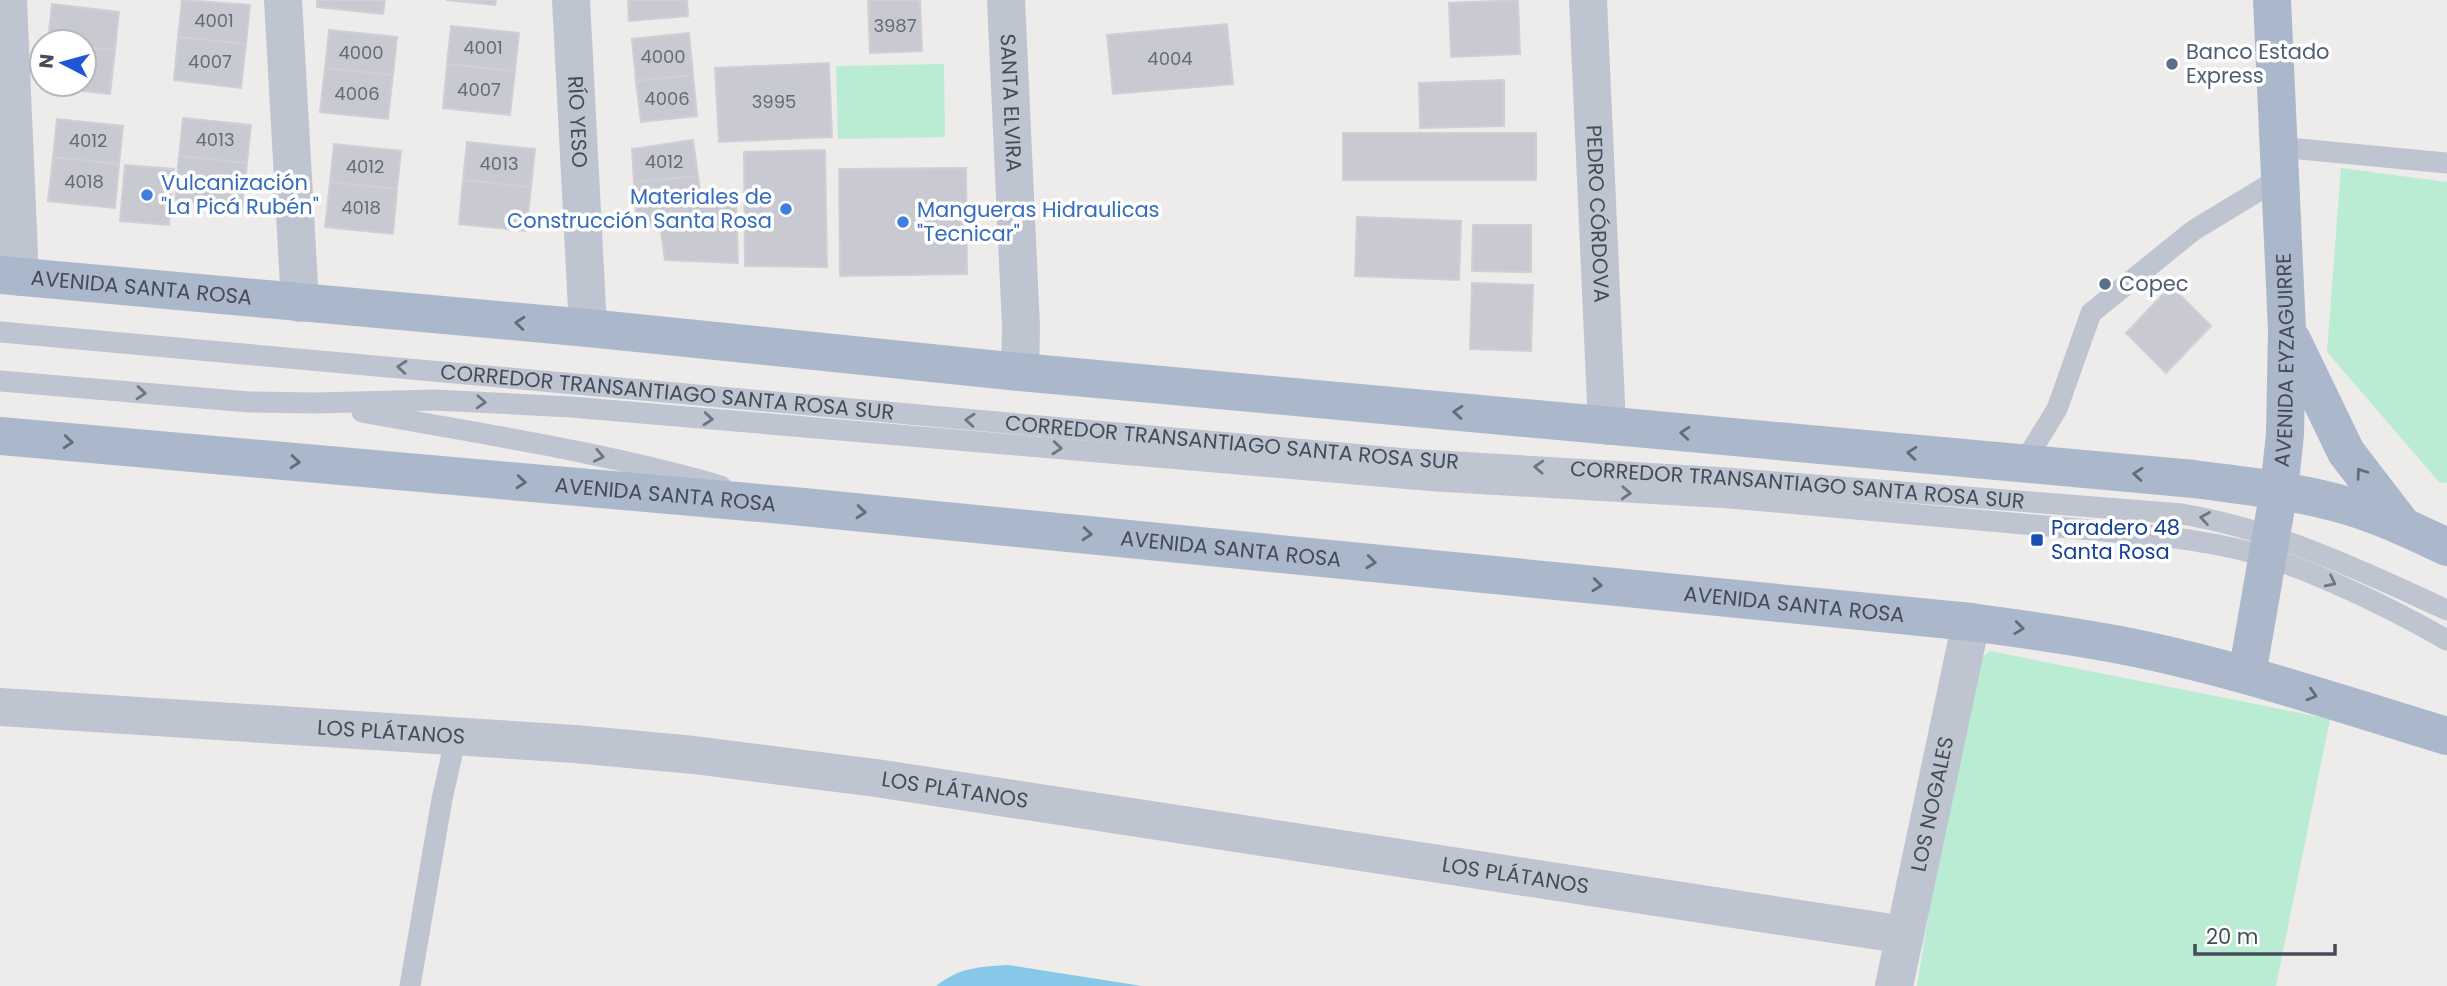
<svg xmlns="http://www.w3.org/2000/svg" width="2447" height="986" font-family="Poppins,sans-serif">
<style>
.green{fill:#b9ecd3}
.water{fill:#87c8e8}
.building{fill:#c8c9d1;stroke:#cfd0d7;stroke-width:2}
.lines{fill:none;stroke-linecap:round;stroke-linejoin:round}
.service{stroke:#bec5d1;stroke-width:21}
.minor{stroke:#bec5d1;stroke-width:38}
.primary{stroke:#abb7ca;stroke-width:38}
.oneway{stroke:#636c7a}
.oneway2{stroke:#6f7682}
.service-dot{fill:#5c6f8a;stroke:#fff;stroke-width:2.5}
.shop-dot{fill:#3f7fe0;stroke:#fff;stroke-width:2.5}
.transit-dot{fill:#1a4fb4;stroke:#fff;stroke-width:2.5}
.labels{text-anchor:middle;stroke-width:7;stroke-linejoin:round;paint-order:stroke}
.number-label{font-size:18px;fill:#656b76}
.service-label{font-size:21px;fill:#4e5e75;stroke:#fff;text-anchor:start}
.street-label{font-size:21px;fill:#444c58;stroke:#fff}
.shop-label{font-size:21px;fill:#366cbe;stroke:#fff;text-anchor:start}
.transit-label{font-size:21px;fill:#164399;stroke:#fff;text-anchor:start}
</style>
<rect width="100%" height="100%" fill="#eeebeb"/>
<path class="green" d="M944 64 945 137 838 139 836 66Z
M2341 168 2447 182V483L2439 482 2327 352Z
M1990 651 2330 719 2276 986H1917L1968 669Z"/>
<path class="water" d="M1008 965 1142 986H936C960 967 979 967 1008 965Z"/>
<path class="building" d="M182 0 250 5 246 44 178 37Z
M317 0H385L383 14 317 7Z
M446 0H496L495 5Z
M628 0H687L688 16 629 21Z
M868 0H920L922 51 870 53Z
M1518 0 1520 54 1451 57 1449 3Z
M52 4 119 12 115 50 84 47V42H48Z
M1227 24 1233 84 1113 94 1107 35Z
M451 26 519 33 515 71 447 64Z
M329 30 397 37 393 75 325 68Z
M689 33 693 75 636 81 632 39Z
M178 37 246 44 241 88 174 80Z
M84 47 115 50 110 94 44 87V84H84Z
M829 63 832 137 719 142 715 68Z
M447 64 515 71 510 115 443 108Z
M325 68 393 75 388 119 320 112Z
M693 75 697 116 641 122 636 81Z
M1504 80V126L1420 128 1419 83Z
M183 118 251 125 247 163 179 156Z
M57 119 123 126 119 164 53 157Z
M1343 133H1536V180H1343Z
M693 140 698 176 634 182 632 149Z
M467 142 535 149 531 187 463 180Z
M334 144 401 151 397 189 330 182Z
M825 150 827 267 745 266 744 152Z
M179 156 247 163 242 207 175 200Z
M53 157 119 164 115 208 48 201Z
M125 165 174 169 169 225 120 221Z
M966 168 967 274 840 276 839 169Z
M698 176 701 199 688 200 673 207 665 227 637 225 634 182Z
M463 180 531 187 526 231 459 224Z
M330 182 397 189 393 234 325 227Z
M736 198 738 263 665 260 661 232 673 207 688 200Z
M1357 217 1461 221 1459 280 1355 276Z
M1473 225H1531V272L1472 271Z
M1472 283 1533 285 1531 351 1470 349Z
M2171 286 2211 326 2166 373 2126 333Z"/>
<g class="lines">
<g class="service">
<path d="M2278 147 2447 163"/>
<path id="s1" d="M0 332 1407 459 1727 478 2182 514C2276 530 2361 570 2447 610"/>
<path d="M0 381 249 402 315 403 435 400 571 407 1436 481 1730 498 2169 537C2202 542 2237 547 2270 558 2329 578 2392 609 2447 640"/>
<path d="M362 412C482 434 603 452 721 486"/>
<path d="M2023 464 2057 409 2091 313 2194 230 2280 178"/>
<path d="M410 986 442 799 456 737"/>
</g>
<g class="minor">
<path d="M8 0 20 277"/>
<path d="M283 0 300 303"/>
<path id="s2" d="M571 0 588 328"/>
<path id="s3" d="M1006 0 1021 327 1020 372"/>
<path id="s4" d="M1588 0 1607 426"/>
<path id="s5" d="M0 707 575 744 694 755 876 778 1905 935"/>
<path id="s6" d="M1894 986 1971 622"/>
</g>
<g class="primary">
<path id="s7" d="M0 275 588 328 1020 372 2194 479C2245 486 2298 491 2348 506 2382 516 2415 532 2447 547"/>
<path d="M2292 340 2346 452 2402 525"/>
<path id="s8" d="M0 436 793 506 1971 622C2028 630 2084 637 2140 649 2244 671 2345 705 2447 736"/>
<path id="s9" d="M2247 675 2279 490 2285 434 2287 330 2272 0"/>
</g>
</g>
<defs><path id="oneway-chevron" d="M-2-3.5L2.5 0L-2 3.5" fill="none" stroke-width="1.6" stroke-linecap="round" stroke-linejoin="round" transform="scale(1.75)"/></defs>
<g class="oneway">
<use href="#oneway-chevron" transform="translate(520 323) rotate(-175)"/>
<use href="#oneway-chevron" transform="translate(1458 412) rotate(-175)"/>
<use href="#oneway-chevron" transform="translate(1685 433) rotate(-175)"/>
<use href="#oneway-chevron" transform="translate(68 442) rotate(5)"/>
<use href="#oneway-chevron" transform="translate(1912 453) rotate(-175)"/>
<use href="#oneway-chevron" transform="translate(295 462) rotate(5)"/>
<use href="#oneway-chevron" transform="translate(2361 473) rotate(-126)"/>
<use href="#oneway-chevron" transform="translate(2138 474) rotate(-175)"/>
<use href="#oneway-chevron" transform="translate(521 482) rotate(5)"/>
<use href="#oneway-chevron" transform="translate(861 512) rotate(5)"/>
<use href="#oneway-chevron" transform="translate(1087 534) rotate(5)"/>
<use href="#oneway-chevron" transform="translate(1371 562) rotate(6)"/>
<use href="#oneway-chevron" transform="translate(1597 585) rotate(6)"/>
<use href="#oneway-chevron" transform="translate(2019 628) rotate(7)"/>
<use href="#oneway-chevron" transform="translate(2312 695) rotate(17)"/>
</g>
<g class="oneway2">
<use href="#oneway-chevron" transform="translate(402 367) rotate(-175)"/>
<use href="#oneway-chevron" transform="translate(141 393) rotate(5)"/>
<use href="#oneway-chevron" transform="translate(481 402) rotate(3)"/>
<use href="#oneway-chevron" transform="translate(708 419) rotate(5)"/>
<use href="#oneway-chevron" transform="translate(970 420) rotate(-175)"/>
<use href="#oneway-chevron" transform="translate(1057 448) rotate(5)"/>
<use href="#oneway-chevron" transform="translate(599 456) rotate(12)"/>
<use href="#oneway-chevron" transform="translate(1539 467) rotate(-177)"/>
<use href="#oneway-chevron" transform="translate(1626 493) rotate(3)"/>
<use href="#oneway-chevron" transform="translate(2205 518) rotate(-171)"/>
<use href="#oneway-chevron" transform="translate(2331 582) rotate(26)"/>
</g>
<g class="service-dot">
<circle cx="2172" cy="64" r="7"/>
<circle cx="2105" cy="284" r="7"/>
</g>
<g class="shop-dot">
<circle cx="147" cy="195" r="7"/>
<circle cx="786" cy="209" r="7"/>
<circle cx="903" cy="222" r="7"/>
</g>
<rect class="transit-dot" x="2030" y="533" width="14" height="14" rx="3.5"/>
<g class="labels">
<g class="number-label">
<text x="214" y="27">4001</text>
<text x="895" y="32">3987</text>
<text x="483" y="54">4001</text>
<text x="361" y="59">4000</text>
<text x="663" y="63">4000</text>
<text x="1170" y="65">4004</text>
<text x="210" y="68">4007</text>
<text x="479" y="96">4007</text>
<text x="357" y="100">4006</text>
<text x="667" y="105">4006</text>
<text x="774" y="108">3995</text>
<text x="215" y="146">4013</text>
<text x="88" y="147">4012</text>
<text x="664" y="168">4012</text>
<text x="499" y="170">4013</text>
<text x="365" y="173">4012</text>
<text x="84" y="188">4018</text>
<text x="361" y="214">4018</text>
</g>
<g class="service-label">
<text x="2186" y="59">Banco Estado<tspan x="2186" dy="24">Express</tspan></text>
<text x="2119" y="291">Copec</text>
</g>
<g class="street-label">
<text dy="7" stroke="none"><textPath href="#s3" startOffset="103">SANTA ELVIRA</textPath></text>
<text dy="7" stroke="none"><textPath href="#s2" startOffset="122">RÍO YESO</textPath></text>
<text dy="7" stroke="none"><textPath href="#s4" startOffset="214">PEDRO CÓRDOVA</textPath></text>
<text dy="7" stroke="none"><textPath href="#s7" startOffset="142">AVENIDA SANTA ROSA</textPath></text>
<text dy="7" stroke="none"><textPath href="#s9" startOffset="318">AVENIDA EYZAGUIRRE</textPath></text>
<text dy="7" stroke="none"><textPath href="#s1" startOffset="670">CORREDOR TRANSANTIAGO SANTA ROSA SUR</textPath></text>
<text dy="7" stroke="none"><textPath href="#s1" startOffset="1237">CORREDOR TRANSANTIAGO SANTA ROSA SUR</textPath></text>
<text dy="7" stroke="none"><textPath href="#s1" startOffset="1804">CORREDOR TRANSANTIAGO SANTA ROSA SUR</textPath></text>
<text dy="7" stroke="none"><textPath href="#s8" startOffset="668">AVENIDA SANTA ROSA</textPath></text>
<text dy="7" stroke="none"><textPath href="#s8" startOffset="1236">AVENIDA SANTA ROSA</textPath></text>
<text dy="7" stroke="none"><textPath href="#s8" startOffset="1802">AVENIDA SANTA ROSA</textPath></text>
<text dy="7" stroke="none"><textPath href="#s5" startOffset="392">LOS PLÁTANOS</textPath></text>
<text dy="7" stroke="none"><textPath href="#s5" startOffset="959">LOS PLÁTANOS</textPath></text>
<text dy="7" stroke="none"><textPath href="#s6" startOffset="186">LOS NOGALES</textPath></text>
<text dy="7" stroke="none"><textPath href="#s5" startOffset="1526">LOS PLÁTANOS</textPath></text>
</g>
<g class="shop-label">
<text x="161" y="190">Vulcanización<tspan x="161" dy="24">"La Picá Rubén"</tspan></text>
<text x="772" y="204" text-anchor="end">Materiales de<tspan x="772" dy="24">Construcción Santa Rosa</tspan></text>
<text x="917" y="217">Mangueras Hidraulicas<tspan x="917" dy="24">"Tecnicar"</tspan></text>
</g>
<g class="transit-label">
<text x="2051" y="535">Paradero 48<tspan x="2051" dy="24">Santa Rosa</tspan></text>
</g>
</g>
<g transform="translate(63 63) rotate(276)"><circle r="33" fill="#ffffff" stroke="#b4b7bc" stroke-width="2"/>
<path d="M0-5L12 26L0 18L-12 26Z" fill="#1e57d5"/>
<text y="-10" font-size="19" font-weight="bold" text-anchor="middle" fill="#444c58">N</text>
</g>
<path d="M2195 944v10h140v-10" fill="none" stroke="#444c58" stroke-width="3.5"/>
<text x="2206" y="944" font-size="21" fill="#444c58" stroke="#ffffff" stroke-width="5" paint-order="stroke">20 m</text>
</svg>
